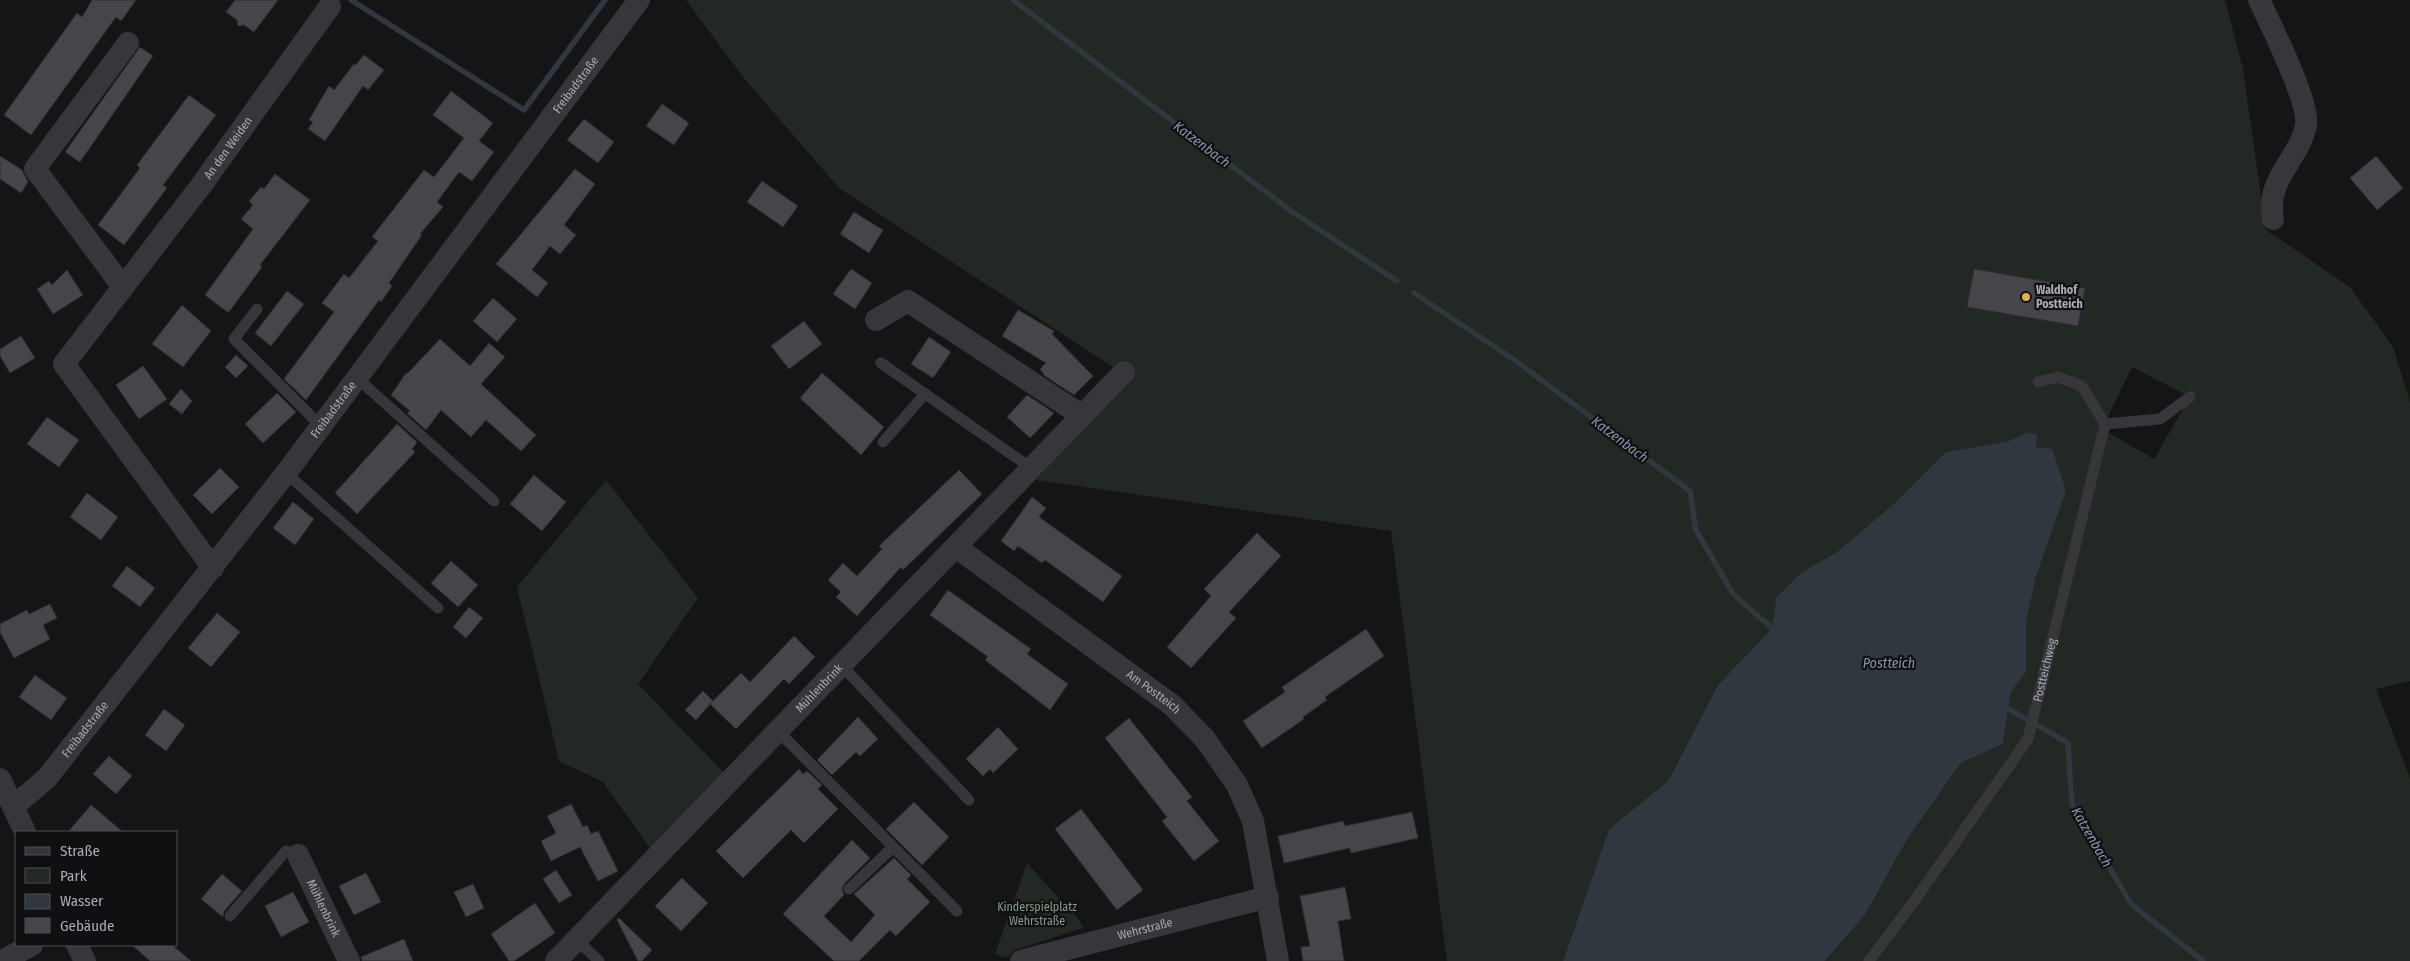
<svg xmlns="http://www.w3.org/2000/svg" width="2410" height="961" font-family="'Fira Sans Condensed',sans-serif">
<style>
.green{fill:#222823;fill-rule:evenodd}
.water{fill:#30373e}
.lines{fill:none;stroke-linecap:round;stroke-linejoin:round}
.stream{stroke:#30373e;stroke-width:5.5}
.building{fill:#45454a;stroke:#303033}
.service{stroke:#37373b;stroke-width:11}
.minor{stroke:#37373b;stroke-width:22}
.poi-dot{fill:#deb247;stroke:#101012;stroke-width:2}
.labels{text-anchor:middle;stroke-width:4.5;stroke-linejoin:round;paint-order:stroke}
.street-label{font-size:12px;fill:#a9acb6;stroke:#101012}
.poi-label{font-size:12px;font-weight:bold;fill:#a9acb6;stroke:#101012;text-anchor:start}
.park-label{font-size:12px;fill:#829e85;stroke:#101012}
.water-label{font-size:14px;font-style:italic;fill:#8398ad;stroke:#101012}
</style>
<rect width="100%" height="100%" fill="#151517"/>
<path class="green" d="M686 0H2225L2243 69 2266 230 2350 287 2393 347 2410 402V681L2376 689 2410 778V961H1825L1865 915 1908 838 1961 763 2003 744 2011 692 2026 672V623L2036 577 2066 491 2027 432 2009 441 1946 452 1897 501 1837 552 1802 572 1776 598 1772 628 1718 685 1668 781 1609 829 1563 961H1447L1391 531 1036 480 1128 377 839 188 743 77ZM2132 367 2190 397 2154 459 2102 429Z
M606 480 698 598 638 684 726 775 652 851 603 782 559 761 517 587Z
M1027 863 1080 921 1083 928 1015 950 1006 958 995 954Z"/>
<path class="water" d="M2027 432 2037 434 2036 447 2052 449 2066 491 2036 577 2026 623V672L2011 692 2003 744 1961 763 1908 838 1865 915 1825 961H1563L1609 829 1668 781 1718 685 1772 628 1776 598 1802 572 1837 552 1897 501 1946 452 2009 441Z"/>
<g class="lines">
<path class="stream" d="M351 0 524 110 605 0
M1013 0 1291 211 1397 281
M1414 293 1516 361 1690 491 1696 530 1733 594 1772 628
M2007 708 2068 743 2072 804 2131 904 2203 961"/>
</g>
<path class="building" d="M92 0H136L121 21 116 17 31 135 4 115 77 13 82 17Z
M235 0H278L254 32 244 25 238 26 237 20 226 12Z
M140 47 153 56 80 162 65 152Z
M364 55 384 70 368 90 363 86 325 141 308 129 313 122 309 120 329 86 334 90 354 64 356 65Z
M451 91 493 123 479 141 494 152 472 181 459 172 437 202 443 207 420 234 422 235 389 283 392 286 381 302 379 300 306 400 284 379 334 312 322 303 344 274 349 278 378 241 372 237 424 170 434 177 464 138 433 115Z
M189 95 216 115 163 185 167 188 124 245 98 225 140 168 137 165Z
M662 104 689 123 674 145 646 126Z
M584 119 614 142 598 163 567 140Z
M0 156 22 170 28 182 21 193 0 179Z
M2376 156 2403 188 2377 210 2350 178Z
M575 169 595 184 564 225 576 235 560 254 550 246 532 270 548 283 537 297 496 264Z
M275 174 310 200 260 265 262 267 229 312 226 311 205 295 253 229 241 219 253 205 249 201 261 187 264 189Z
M762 181 798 206 783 227 747 202Z
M854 212 883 230 869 253 840 234Z
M851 269 872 283 855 309 833 294Z
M1974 269 2085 288 2078 326 1967 307Z
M67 270 83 295 53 314 37 289 49 281 52 285Z
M287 291 304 304 271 346 255 333Z
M493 298 517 319 497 342 473 321Z
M182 305 211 331 183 367 152 344Z
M1018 310 1054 331 1052 334 1093 376 1074 395 1045 376 1040 369 1046 363 1002 336Z
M804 321 822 344 789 369 771 346Z
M21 336 35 358 10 373 0 356V349Z
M929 337 951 352 933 378 911 364Z
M440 339 470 366 489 343 505 357 481 384 536 435 521 451 486 420 471 437 441 410 426 430 407 413 410 411 391 395 406 373 407 374Z
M236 355 248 366 236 378 225 367Z
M143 366 167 399 139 419 116 385Z
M822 373 884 427 861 455 800 398Z
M181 389 192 401 182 414 169 404Z
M277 393 296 412 263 443 245 424Z
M1027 395 1054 413 1030 438 1007 417Z
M47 417 79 440 59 467 27 444Z
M397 424 417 442 412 449 415 452 357 514 335 493Z
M220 468 239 487 212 514 193 495Z
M959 470 982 494 903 570 901 567 857 616 836 597 841 592 828 580 843 563 857 576 882 549 879 546Z
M534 475 566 502 542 531 510 504Z
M87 493 118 517 101 540 70 517Z
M1032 497 1046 508 1039 517 1122 576 1103 602 1045 560 1042 563 1018 546 1014 551 1001 541Z
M293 502 314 519 295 545 273 528Z
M1257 533 1281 556 1229 612 1236 618 1191 668 1167 647 1211 596 1204 589Z
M451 561 478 585 458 607 431 583Z
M127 566 155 588 140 607 112 586Z
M948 590 1031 649 1027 654 1068 684 1050 710 985 660 988 657 930 615Z
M50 604 57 618 43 625 50 639 14 658 0 632V624L27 610 29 614Z
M469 607 483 618 466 638 453 627Z
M217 613 240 632 211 667 188 648Z
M1366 629 1384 656 1325 697 1327 700 1303 717 1304 719 1262 748 1243 721 1285 692 1282 687Z
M794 636 815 657 789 684 784 679 736 729 710 704 741 673 750 682Z
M35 675 67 698 51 720 19 697Z
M703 691 713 701 696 720 685 710Z
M164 709 185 725 166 751 145 735Z
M858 717 878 739 860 756 856 752 832 775 817 760Z
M1129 718 1192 797 1187 801 1219 841 1194 861 1162 821 1167 817 1105 738Z
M998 727 1018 749 993 773 990 769 983 776 966 759Z
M109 756 132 776 116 794 93 774Z
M799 769 803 774 807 771 822 785 818 789 838 809 804 843 791 830 743 878 716 851Z
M914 802 949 837 922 865 886 829Z
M571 804 583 827 587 825 591 834 598 831 618 871 598 881 580 847 551 861 541 841 556 833 547 816Z
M91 805 123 832H68Z
M1081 809 1143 890 1117 910 1055 829Z
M1412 812 1418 838 1351 853 1350 848 1284 863 1278 836 1343 821 1345 826Z
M852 840 870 858 844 884 842 890 844 895 824 916 851 942 875 915 854 894 894 858 911 875 907 879 930 902 896 936 890 930 859 961H834L783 914Z
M556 870 572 895 559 903 543 879Z
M366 873 381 902 354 915 339 886Z
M222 874 242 891 224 911 223 917 201 899Z
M682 878 708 903 681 931 655 906Z
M473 884 484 908 466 917 454 892Z
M1345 887 1351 919 1338 921 1344 961H1303L1301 947 1310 946 1300 896Z
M293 892 309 922 281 937 265 906Z
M535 903 555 933 514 961H509L491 934Z
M619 918 652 950 642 961H638L617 920Z
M404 939 413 961H362L361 957Z
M132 945H172L191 961H150Z"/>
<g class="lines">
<g class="service">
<path d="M257 309 234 339 321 426"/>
<path d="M881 363 1031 468"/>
<path d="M357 378 494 501"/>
<path d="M2105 424 2160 419 2190 397"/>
<path d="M883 442 925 394"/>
<path d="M286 473 438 608"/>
<path d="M842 666 969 800"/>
<path d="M778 731 957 911"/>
<path d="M849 889 893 847"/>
<path d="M230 916 286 851 298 855"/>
<path d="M576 939 599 961"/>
<path id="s1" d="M1869 961 1915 900 2028 739 2105 424 2082 386 2058 377 2038 382"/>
</g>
<g class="minor">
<path d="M2259 0C2271 26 2309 100 2306 124 2301 158 2265 178 2273 219"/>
<path d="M123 287 35 169 128 43"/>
<path d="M876 320 908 301 1081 415"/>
<path id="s2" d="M956 547 1172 705 1205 739 1237 785 1253 821 1278 961"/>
<path id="s3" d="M213 568 64 364 200 187 330 6"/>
<path d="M0 779 25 832"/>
<path id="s4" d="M14 806 47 778 286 473 639 0"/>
<path id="s5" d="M298 855 349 961"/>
<path d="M77 945 85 961"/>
<path d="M2 961 32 945"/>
<path id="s6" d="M556 961 1124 372"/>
<path id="s7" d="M1021 961 1268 897"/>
</g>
</g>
<circle class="poi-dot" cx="2026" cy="297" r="5"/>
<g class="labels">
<g class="street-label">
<text dy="4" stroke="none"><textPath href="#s4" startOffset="915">Freibadstraße</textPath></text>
<text dy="4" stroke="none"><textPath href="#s3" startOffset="524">An den Weiden</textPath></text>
<text dy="4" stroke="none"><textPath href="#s4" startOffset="510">Freibadstraße</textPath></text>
<text dy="4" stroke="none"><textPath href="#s1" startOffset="344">Postteichweg</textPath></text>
<text dy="4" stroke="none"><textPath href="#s6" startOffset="379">Mühlenbrink</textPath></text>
<text dy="4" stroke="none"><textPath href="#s2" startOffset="245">Am Postteich</textPath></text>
<text dy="4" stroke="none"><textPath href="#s4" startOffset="105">Freibadstraße</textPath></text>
<text dy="4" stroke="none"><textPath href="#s5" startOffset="59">Mühlenbrink</textPath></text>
<text dy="4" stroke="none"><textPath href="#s7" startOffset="128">Wehrstraße</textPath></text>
</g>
<g class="poi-label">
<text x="2036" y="294">Waldhof<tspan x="2036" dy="14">Postteich</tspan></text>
</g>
<g class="park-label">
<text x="1037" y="911">Kinderspielplatz<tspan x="1037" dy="14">Wehrstraße</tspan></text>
</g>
<g class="water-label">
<text transform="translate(1202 144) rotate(37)" y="5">Katzenbach</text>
<text transform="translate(1620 439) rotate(37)" y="5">Katzenbach</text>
<text x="1889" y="668">Postteich</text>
<text transform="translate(2092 837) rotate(60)" y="5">Katzenbach</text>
</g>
</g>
<rect x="15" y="831" width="162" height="115" fill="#101012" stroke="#4d4e54"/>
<rect x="25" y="847" width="25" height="8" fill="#37373b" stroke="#4d4e54"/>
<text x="60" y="856" font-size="15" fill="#a9acb6">Straße</text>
<rect x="25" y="868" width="25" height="15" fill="#222823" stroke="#4d4e54"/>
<text x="60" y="881" font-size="15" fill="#a9acb6">Park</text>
<rect x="25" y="894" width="25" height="15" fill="#30373e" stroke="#4d4e54"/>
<text x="60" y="906" font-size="15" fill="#a9acb6">Wasser</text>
<rect x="25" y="918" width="25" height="15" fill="#45454a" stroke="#4d4e54"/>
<text x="60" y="931" font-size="15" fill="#a9acb6">Gebäude</text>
</svg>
